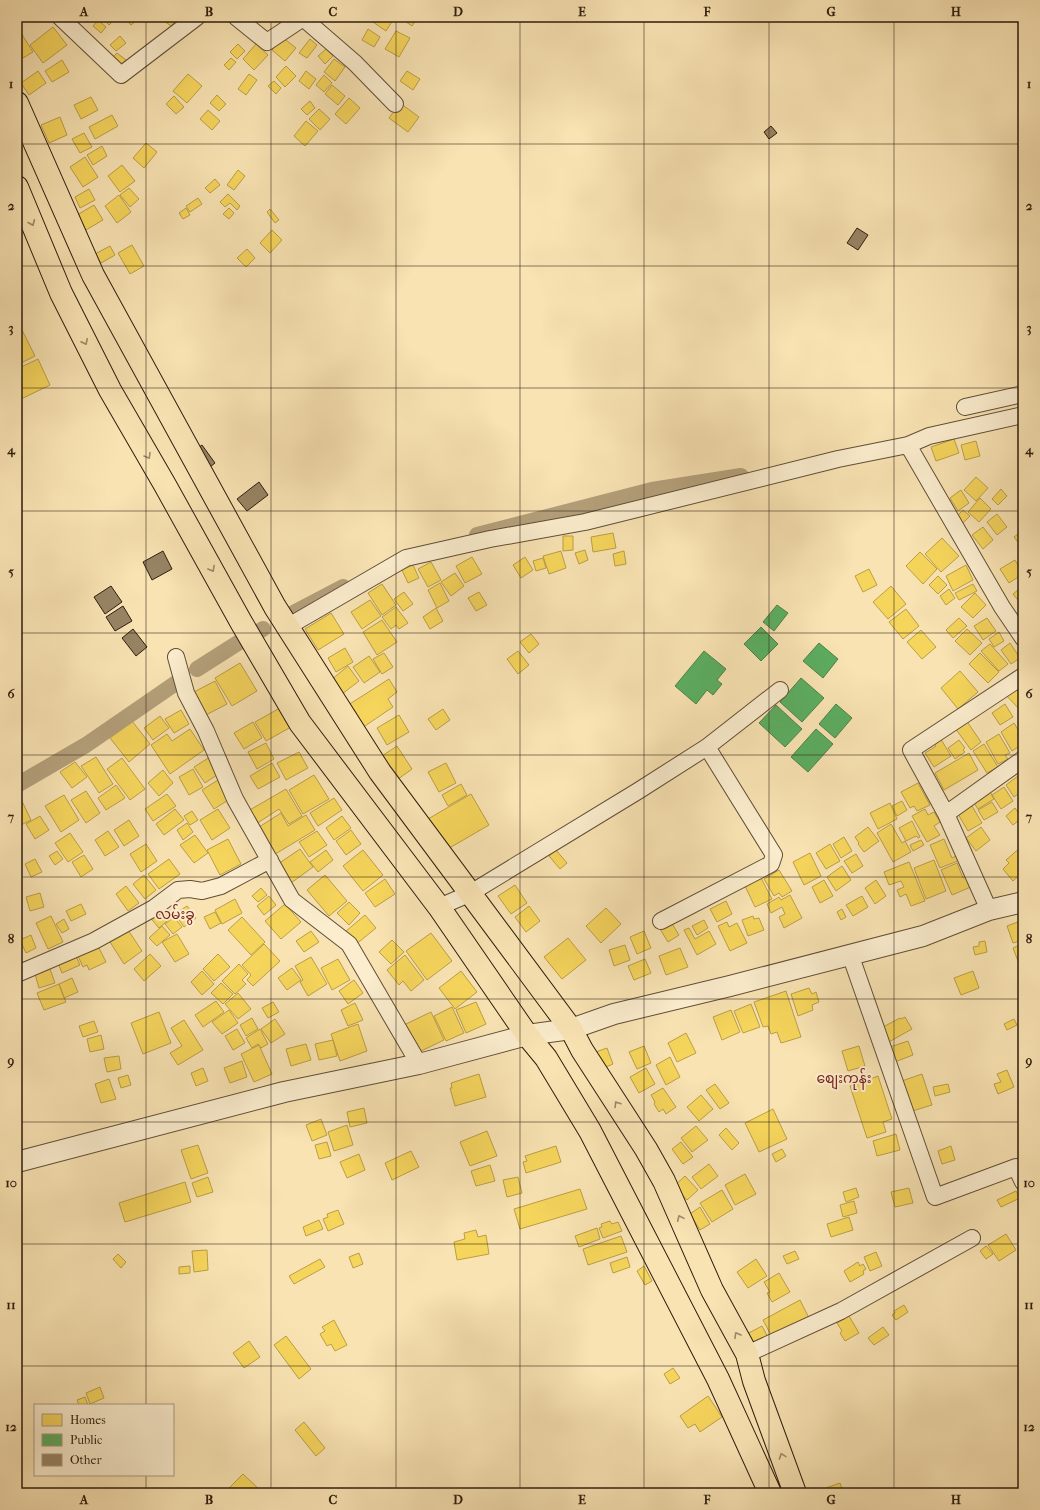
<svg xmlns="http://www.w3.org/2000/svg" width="1040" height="1510" font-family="'IM FELL French Canon','Noto Sans Myanmar',serif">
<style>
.homes{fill:#f6d55c;stroke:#ba9e45}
.public{fill:#5aae61;stroke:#4c8248}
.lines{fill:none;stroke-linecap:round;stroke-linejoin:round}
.canal{stroke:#b4a07b;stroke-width:16}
.building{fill:#978464;stroke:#2d1d0e}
.minor-casing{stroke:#604e37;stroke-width:18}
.tertiary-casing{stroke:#604e37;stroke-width:22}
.trunk-casing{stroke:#2d1d0e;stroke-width:24}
.minor{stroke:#fbedce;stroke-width:16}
.tertiary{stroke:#fbedce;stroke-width:20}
.trunk{stroke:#f9e3b3;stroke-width:22}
.oneway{stroke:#9d8a69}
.grid{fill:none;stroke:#2d1d0e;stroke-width:1;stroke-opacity:0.55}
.labels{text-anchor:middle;stroke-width:4;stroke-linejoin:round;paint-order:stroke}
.quarter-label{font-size:14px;fill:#7a1f14;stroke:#fbedce}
.neatline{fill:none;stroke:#2d1d0e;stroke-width:1.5}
.grid-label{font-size:13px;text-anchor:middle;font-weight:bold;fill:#2d1d0e}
</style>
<rect width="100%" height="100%" fill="#f9e3b3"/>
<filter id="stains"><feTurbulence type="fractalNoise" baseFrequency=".005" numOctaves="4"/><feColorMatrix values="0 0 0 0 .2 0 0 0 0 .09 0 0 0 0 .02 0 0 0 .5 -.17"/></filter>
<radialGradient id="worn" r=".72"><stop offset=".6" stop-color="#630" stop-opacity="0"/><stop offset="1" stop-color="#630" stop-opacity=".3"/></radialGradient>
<path class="homes" d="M101 17H117L109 25Z
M124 17H137L138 19 131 25Z
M167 17H178L171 26 164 21Z
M372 17H395L386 31 370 20Z
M399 17H418L412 26Z
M98 20 106 27 101 33 93 26Z
M53 27 67 45 43 63 30 45Z
M17 28H18L33 52 23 58 17 48Z
M368 29 380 37 374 47 362 40Z
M396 31 410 38 399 57 385 49Z
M120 36 126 43 116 51 110 45Z
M282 37 296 48 285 61 272 50Z
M310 39 317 45 307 58 299 53Z
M238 44 245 51 237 59 230 52Z
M256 44 268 55 254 70 243 59Z
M326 49 333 56 325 64 318 56Z
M117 53 126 60 121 66 112 58Z
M231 58 236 62 229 70 224 65Z
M334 59 345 67 335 81 324 72Z
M62 60 69 72 52 82 45 71Z
M286 66 296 76 285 87 276 77Z
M38 71 46 83 29 95 21 83Z
M306 71 316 79 309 89 299 81Z
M407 71 420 79 413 90 400 81Z
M188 74 202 86 187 103 173 91Z
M249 74 257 80 246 95 238 89Z
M324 75 332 83 324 92 316 85Z
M274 81 281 88 276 94 268 86Z
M332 85 345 96 338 105 325 94Z
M217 95 226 104 219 111 210 103Z
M174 96 184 107 176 114 166 104Z
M91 97 98 110 81 119 74 105Z
M349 98 360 108 346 124 335 114Z
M310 101 315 108 307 115 301 109Z
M400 103 419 117 408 132 389 118Z
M319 109 330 119 320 130 309 119Z
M208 110 220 121 212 130 200 119Z
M112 115 118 126 95 139 89 127Z
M60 117 67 135 49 143 41 125Z
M306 121 318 131 305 146 294 136Z
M84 133 92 147 80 153 72 139Z
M146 143 157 152 144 168 133 158Z
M102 146 107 156 93 165 87 155Z
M85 157 98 177 83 187 70 167Z
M122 165 135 181 120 192 108 176Z
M238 170 245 176 234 190 227 185Z
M215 179 220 185 210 193 205 188Z
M129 188 139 199 130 207 120 195Z
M89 189 95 200 80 208 75 197Z
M228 194 240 206 237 210 230 203 225 207 220 202Z
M119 195 131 212 117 223 105 206Z
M198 198 202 204 190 212 186 206Z
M94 205 103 220 86 230 77 215Z
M186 208 190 215 183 219 179 213Z
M229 208 234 213 229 219 223 214Z
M270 209 279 220 275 223 267 212Z
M272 230 282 240 270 253 260 243Z
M132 245 144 266 130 274 118 253Z
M110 246 115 255 101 263 95 254Z
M247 249 255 258 246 267 237 258Z
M22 330 35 356 17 365V332Z
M38 359 50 385 17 401V369Z
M954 439 959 453 936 461 931 447Z
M976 441 980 456 965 460 961 445Z
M976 477 988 488 976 501 964 490Z
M1001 489 1007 496 998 505 992 499Z
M961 490 969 503 958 511 950 498Z
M980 498 991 509 979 522 968 512Z
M963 510 970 516 962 524 956 517Z
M997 514 1007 527 997 535 987 522Z
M983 527 993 540 983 549 972 535Z
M1023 530V549L1014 537Z
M613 533 616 548 593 552 591 537Z
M563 536H573V550L563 551Z
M942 538 959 556 941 572 925 554Z
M585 550 588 560 579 564 575 553Z
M561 551 566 568 549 574 543 556Z
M624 551 626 564 615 566 613 554Z
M920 552 937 569 923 584 906 566Z
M472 557 482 574 465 583 456 566Z
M525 557 533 570 521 578 513 565Z
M543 558 546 568 536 571 533 561Z
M1015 560 1023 574 1009 583 1000 569Z
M431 562 441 580 428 587 418 569Z
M413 565 419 578 408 583 402 570Z
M966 565 973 580 953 591 946 576Z
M869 569 877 585 863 592 855 576Z
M455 573 464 586 451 596 441 582Z
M938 576 947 585 938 594 929 585Z
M440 583 449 601 437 608 428 590Z
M382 584 396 605 382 615 368 593Z
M973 584 977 591 959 600 955 593Z
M891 586 906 604 888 619 873 602Z
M1023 586V603L1021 604 1013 594Z
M949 589 955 598 946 605 940 596Z
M404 592 413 604 403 611 394 599Z
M479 592 487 605 476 611 468 598Z
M975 593 986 605 973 618 961 607Z
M370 600 381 616 362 629 351 612Z
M396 607 408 623 399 629 396 625 391 629 382 617Z
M436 608 443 621 430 629 423 617Z
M906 609 919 626 903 639 889 622Z
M331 613 344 634 318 650 305 629Z
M959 618 967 626 953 638 946 630Z
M987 618 996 631 983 640 974 626Z
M382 620 397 642 377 655 363 632Z
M967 629 982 643 970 655 955 641Z
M921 630 936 647 922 659 907 642Z
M999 632 1004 641 994 647 989 639Z
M531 634 539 644 529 653 520 642Z
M1010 643 1020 658 1011 664 1001 650Z
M990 644 1008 664 999 671 981 651Z
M345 648 353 662 336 672 328 658Z
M518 651 529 665 518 674 507 659Z
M384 653 393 667 382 674 373 659Z
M980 653 999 672 988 683 969 664Z
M369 656 380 672 364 683 353 667Z
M240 663 257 691 232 706 215 678Z
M348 666 359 681 342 694 331 680Z
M960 671 978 692 958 709 941 688Z
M389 679 397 692 388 699 393 707 359 730 345 707Z
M215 681 227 704 206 715 194 692Z
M1016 682 1023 690V709L1021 711 1004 693Z
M1005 704 1013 717 1000 725 992 713Z
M280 708 291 727 266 741 255 722Z
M443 709 450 720 436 730 428 719Z
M181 710 189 724 174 733 165 719Z
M399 715 409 732 387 745 377 728Z
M160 716 169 728 153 740 144 728Z
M966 720 981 742 971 750 955 728Z
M132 721 150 744 129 762 110 738Z
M253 722 262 738 244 749 234 733Z
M1014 723 1023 738V744L1012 751 1001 732Z
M190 729 204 750 170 774 151 745 167 734 172 741Z
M999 734 1010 753 1005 755 1008 759 998 764 986 742Z
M939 736 951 756 934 767 925 753 936 746 932 741Z
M959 740 965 748 963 750 965 752 955 759 948 748Z
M266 743 274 759 257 769 248 752Z
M984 744 998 767 987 773 973 751Z
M397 746 412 769 394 782 379 758Z
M299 752 308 768 286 780 277 763Z
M969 753 978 770 944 790 935 773Z
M96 757 113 784 99 793 81 766Z
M210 757 220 773 205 783 194 767Z
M122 758 145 789 130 800 107 769Z
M75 762 87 777 72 788 60 772Z
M272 763 280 777 258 789 250 776Z
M446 763 456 783 439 792 428 772Z
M193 769 203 787 189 795 179 777Z
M163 770 173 783 159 796 148 783Z
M314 775 329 799 303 814 289 790Z
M1018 776 1023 783V790L1014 797 1006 785Z
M218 780 230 799 214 809 202 790Z
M918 783 930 805 917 811 914 806 910 808 901 792Z
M461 784 467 795 448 806 442 795Z
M116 785 125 798 106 810 98 798Z
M1004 787 1013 801 1001 809 992 795Z
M286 789 302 816 289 824 279 809 256 824 248 811Z
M989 790 994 799 978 809 972 800Z
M86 791 100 813 86 823 71 800Z
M167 794 176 806 153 821 145 809Z
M471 794 489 825 446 850 428 819Z
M64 795 79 820 61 832 45 806Z
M20 797 31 820 17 827V799Z
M334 798 342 810 318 826 310 813Z
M902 801 907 810 897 816 892 806Z
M969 801 982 823 968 831 955 809Z
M992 802 998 812 984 820 978 810Z
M890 803 897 819 878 829 870 813Z
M1015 808 1022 818 1013 825 1006 816Z
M175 809 184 820 164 835 156 824Z
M218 809 230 828 212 840 200 820Z
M925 809 928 815 934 812 940 822 934 826 940 835 927 842 912 816Z
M192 811 198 820 190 825 184 816Z
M281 813 288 826 306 815 315 830 272 856 256 829Z
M40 816 49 830 35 839 26 824Z
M342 816 351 828 334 840 326 828Z
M129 820 139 836 124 846 114 830Z
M912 821 920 837 918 838 916 836 906 841 899 828Z
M187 823 193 832 183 840 177 830Z
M891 824 902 843 905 841 911 852 893 862 877 833Z
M868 827 879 841 864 852 858 844 859 843 855 837Z
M981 827 990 840 976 851 966 838Z
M351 830 361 844 346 855 336 841Z
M108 831 119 847 105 856 95 840Z
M317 831 327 845 309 857 299 842Z
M70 833 83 852 68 862 55 843Z
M195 835 208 853 194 863 180 845Z
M844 837 852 851 841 858 833 844Z
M228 839 241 864 220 875 207 850Z
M944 839 952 858 958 855 960 860 940 868 930 845Z
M921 840 924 845 913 851 910 845Z
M146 844 157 861 141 872 130 854Z
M830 844 840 861 826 869 816 853Z
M1021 847 1023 849V872L1013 881 1003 869 1009 863 1006 860Z
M300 849 313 867 291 883 278 864Z
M326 850 333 860 318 872 310 862Z
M363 850 383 875 363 891 343 866Z
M556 850 567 863 560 869 549 856Z
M57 851 63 859 55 865 49 856Z
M810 853 821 876 804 885 793 862Z
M856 854 863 866 852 873 844 861Z
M84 855 93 869 81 877 72 862Z
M35 859 42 872 31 877 25 864Z
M169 859 180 874 159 889 148 874Z
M934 860 946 891 926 899 914 868Z
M909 862 925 901 911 906 906 894 900 897 897 890 904 887 901 881 889 885 884 872Z
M957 863 963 878 969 875 973 886 952 895 941 870Z
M842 866 851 880 836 891 827 877Z
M779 870 792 891 782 897 779 893 774 896 764 879Z
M144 875 156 890 145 899 133 884Z
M325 875 347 901 329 916 307 890Z
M761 878 772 899 755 907 745 886Z
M385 879 395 894 375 907 365 893Z
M824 880 833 896 820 903 812 887Z
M876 880 886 896 875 904 865 888Z
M515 885 527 903 511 914 498 896Z
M126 886 139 903 128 911 116 894Z
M261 888 267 895 258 902 252 896Z
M40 893 44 907 30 911 26 897Z
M790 895 802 918 784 928 779 917 785 914 782 907 771 913 767 904 779 897 781 900Z
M269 896 276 905 264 915 257 906Z
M862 896 868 907 853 916 846 905Z
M235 899 242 913 222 924 215 910Z
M726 901 732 914 717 922 710 909Z
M349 902 360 913 349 925 337 913Z
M81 904 86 914 71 921 66 911Z
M162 904 172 917 159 928 148 915Z
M285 904 301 922 281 939 265 921Z
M187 906 196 918 184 927 175 914Z
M529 906 540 921 526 932 515 917Z
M606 908 621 924 601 943 586 926Z
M842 909 846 917 841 920 837 912Z
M215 912 221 923 210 929 204 917Z
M365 915 376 928 355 945 345 932Z
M51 916 63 942 48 949 36 923Z
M753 916 754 919 759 918 764 930 748 936 742 920Z
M174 917 182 927 173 934 165 924Z
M242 917 265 942 251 955 228 930Z
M64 919 69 929 62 933 56 924Z
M704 920 708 928 697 935 692 926Z
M1023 920V940L1013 943 1007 926Z
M671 922 679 935 668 942 660 929Z
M727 922 729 927 737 923 747 943 730 951 718 926Z
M162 926 170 935 157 946 149 938Z
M689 928 695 939 709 931 716 944 697 955 684 930Z
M128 930 142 951 124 964 110 942Z
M311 931 319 942 304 952 296 941Z
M644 931 651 948 637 954 630 937Z
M431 933 452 961 427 980 406 951Z
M177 934 189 954 175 962 162 942Z
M31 935 36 948 26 953 20 940Z
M568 938 586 960 562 979 544 957Z
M392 940 404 952 391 964 379 952Z
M985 941 987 952 975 955 973 947 979 946V942Z
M1023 943V968L1021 969 1013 948Z
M97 944 106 962 89 970 87 965 83 967 77 954Z
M264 944 280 961 253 986 247 980 251 975 242 965Z
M625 945 630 960 614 966 609 950Z
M680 948 688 967 666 975 659 956Z
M75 954 80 965 62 973 58 963Z
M150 954 161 966 144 981 134 969Z
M218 954 230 967 214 981 203 969Z
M405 955 424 980 411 991 403 981 399 985 387 970Z
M311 957 327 984 308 996 300 982 303 980 295 966Z
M338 959 350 980 332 990 321 968Z
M645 959 651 973 634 980 628 966Z
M239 964 248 974 242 980 246 984 235 994 222 981Z
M292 968 301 980 287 990 278 978Z
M50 969 55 983 39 988 35 974Z
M202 971 214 984 202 995 191 982Z
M461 971 477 992 455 1009 439 988Z
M973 971 979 988 961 995 954 978Z
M72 978 78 992 64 998 59 984Z
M354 980 363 993 348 1004 339 991Z
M221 983 233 994 223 1004 211 993Z
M59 984 66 1002 44 1010 37 993Z
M809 988 812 994 816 992 819 1002 812 1005 813 1010 798 1016 791 994Z
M786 991 801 1037 781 1043 777 1032 771 1034 768 1026 763 1027 754 1002Z
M238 993 251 1009 238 1019 225 1004Z
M216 1001 224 1012 203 1027 195 1015Z
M273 1002 279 1012 268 1018 262 1008Z
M476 1002 486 1024 466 1033 456 1010Z
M355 1003 363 1020 348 1026 341 1010Z
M751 1004 760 1027 743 1033 734 1011Z
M452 1007 464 1033 446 1041 434 1016Z
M229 1010 238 1023 222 1034 212 1022Z
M731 1010 740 1032 722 1040 713 1017Z
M159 1012 171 1043 143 1054 131 1023Z
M431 1012 444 1040 417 1053 404 1025Z
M905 1017 912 1029 887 1043 883 1027 900 1018 901 1019Z
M252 1018 258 1029 246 1036 240 1025Z
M275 1019 285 1034 271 1043 261 1029Z
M1014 1019 1017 1025 1007 1030 1004 1024Z
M184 1020 203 1050 178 1065 170 1053 182 1046 171 1028Z
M94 1021 98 1032 83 1037 79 1026Z
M358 1024 367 1051 340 1061 331 1034Z
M237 1029 245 1043 233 1050 225 1036Z
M260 1029 268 1044 261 1048 258 1044 252 1048 246 1038Z
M686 1033 696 1053 677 1062 668 1043Z
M101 1035 104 1049 90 1052 87 1039Z
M333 1040 337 1056 319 1060 315 1044Z
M908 1041 913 1055 892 1063 887 1048Z
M306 1044 311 1060 291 1066 286 1049Z
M259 1045 272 1074 254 1082 241 1054Z
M644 1046 651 1063 637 1069 629 1052Z
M859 1046 865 1066 848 1071 842 1051Z
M607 1048 613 1064 599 1070 593 1053Z
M119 1056 121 1069 107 1072 104 1058Z
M670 1057 680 1077 666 1085 656 1065Z
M242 1061 247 1077 230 1083 224 1068Z
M203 1068 208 1081 196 1086 191 1073Z
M646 1068 655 1084 639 1093 630 1077Z
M1007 1070 1014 1087 998 1094 994 1084 1001 1082 997 1074Z
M479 1074 486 1097 455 1106 450 1088H452L451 1083Z
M922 1074 932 1105 909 1112 899 1082Z
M128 1075 131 1085 121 1088 118 1078Z
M878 1076 892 1119 883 1122 886 1132 867 1138 850 1086Z
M109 1079 116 1099 101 1103 95 1084Z
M715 1084 729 1103 720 1109 706 1090Z
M948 1084 950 1092 935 1096 933 1087Z
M663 1088 676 1107 666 1114 663 1109 659 1112 654 1104 655 1102 651 1095Z
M701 1095 713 1109 699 1121 687 1107Z
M364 1108 367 1123 350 1127 347 1112Z
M773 1109 787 1139 759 1152 745 1123Z
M321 1119 327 1135 312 1141 306 1125Z
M347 1125 353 1145 334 1151 328 1132Z
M696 1126 708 1140 692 1152 681 1138Z
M726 1128 739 1143 732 1150 719 1135Z
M487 1131 497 1156 470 1166 460 1142Z
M896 1134 900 1150 877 1156 873 1141Z
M327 1142 331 1156 319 1159 315 1145Z
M681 1142 693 1157 683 1164 672 1149Z
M198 1145 208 1173 191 1179 181 1150Z
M556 1146 561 1162 526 1173 523 1162 527 1161 525 1156Z
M951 1146 955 1160 942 1164 938 1151Z
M782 1149 786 1156 776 1162 772 1154Z
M411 1151 419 1167 392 1180 385 1163Z
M359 1154 365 1170 347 1178 340 1162Z
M709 1164 718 1176 701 1189 692 1177Z
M490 1165 495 1181 476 1186 471 1171Z
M745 1174 756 1194 735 1205 725 1185Z
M685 1176 698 1190 687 1200 674 1186Z
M208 1177 213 1192 197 1197 192 1183Z
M518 1177 522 1193 507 1197 503 1180Z
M185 1182 191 1202 125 1222 119 1203Z
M856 1188 859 1197 846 1202 843 1192Z
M909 1188 913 1203 895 1207 891 1192Z
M580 1189 587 1209 520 1229 514 1209Z
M722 1190 733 1209 712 1222 700 1203Z
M1016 1191 1020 1198 1001 1207 997 1200Z
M854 1201 857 1213 843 1217 840 1205Z
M700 1207 710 1224 700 1230 690 1214Z
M338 1210 344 1224 328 1231 323 1219 328 1217 327 1214Z
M849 1217 853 1230 831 1237 827 1224Z
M319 1220 323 1229 306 1236 303 1227Z
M610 1221 612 1224 618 1222 622 1231 603 1238 599 1228 602 1227 601 1224Z
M597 1228 600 1239 579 1247 575 1236Z
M476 1230 478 1237 486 1235 489 1254 457 1260 454 1242 465 1239 464 1233Z
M1006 1234 1016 1250 999 1261 988 1245Z
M621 1236 627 1252 588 1265 583 1249Z
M986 1246 993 1254 986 1259 980 1251Z
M207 1250 208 1270 194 1272 192 1251Z
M795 1251 799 1259 787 1264 783 1256Z
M876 1252 882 1266 870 1271 864 1257Z
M359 1253 363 1264 353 1268 349 1257Z
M118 1254 126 1262 121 1268 113 1259Z
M627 1257 630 1267 613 1273 610 1263Z
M320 1259 325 1267 294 1284 289 1276Z
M756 1259 767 1276 748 1288 737 1272Z
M858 1262 860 1266 863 1264 866 1269 863 1271 864 1274 850 1282 844 1271Z
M190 1266V1273L179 1274V1267Z
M644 1266 652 1281 645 1285 637 1271Z
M779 1273 790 1292 772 1302 767 1293 770 1292 764 1282Z
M800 1300 809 1318 772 1337 763 1320Z
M904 1305 908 1312 896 1320 892 1315 895 1313 894 1311Z
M849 1316 859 1333 845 1341 840 1333 842 1331 837 1323Z
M334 1320 347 1345 335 1351 331 1344 327 1346 320 1334 325 1331 322 1327Z
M762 1326 769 1339 752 1348 745 1335Z
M883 1327 889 1335 874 1345 868 1338Z
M286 1336 311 1369 299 1379 274 1345Z
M249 1341 260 1357 244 1368 233 1353Z
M673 1368 680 1378 670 1384 664 1374Z
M100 1387 104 1398 90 1404 86 1393Z
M708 1396 722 1417 700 1432 695 1424 688 1428 680 1416Z
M85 1397 88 1405H79L77 1400Z
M304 1422 325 1448 316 1456 295 1430Z
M243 1474 263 1493H230L227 1490Z
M840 1483 844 1493H818L817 1491Z"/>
<path class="public" d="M777 605 788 613 774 631 763 622Z
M761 627 778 644 761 661 744 644Z
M819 643 838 659 823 678 803 661Z
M704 651 726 669 717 680 722 684 713 695 707 690 696 704 675 686Z
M801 678 824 698 802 722 780 702Z
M836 704 852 718 835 738 819 724Z
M776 705 802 729 785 747 759 723Z
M816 729 833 744 808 772 791 757Z"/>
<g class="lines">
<path class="canal" d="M477 535 652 490 741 476
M280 620 343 587
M258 632 263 629
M197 669 241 641
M17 785 86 745 176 683"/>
</g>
<path class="building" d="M771 126 777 133 769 139 764 132Z
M857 228 868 235 858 250 847 243Z
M202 445 215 463 205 471 192 452Z
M259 482 268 495 247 511 237 499Z
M163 551 172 569 152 580 143 562Z
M111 586 122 602 105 614 94 597Z
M123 606 132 621 115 631 106 617Z
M133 629 147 647 136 656 122 638Z"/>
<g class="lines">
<defs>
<path id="minor" d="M60 17 121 75 197 17
M236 17 267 42 303 18 355 63 395 104
M965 407 1023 394
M908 445 1002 607 1023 638
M291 632 294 623 406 558 490 539 585 522 838 459 908 445 929 436 1023 415
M176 657 186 693 206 731 235 799 292 900 349 944 419 1064
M946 814 1023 759
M439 907 469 894 638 791 707 747 780 690
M989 910 946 814 911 750 1023 676
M661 921 771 864 774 855 707 747
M850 954 935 1197 1016 1167 1023 1182
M17 974 94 941 154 908 178 890 190 889 202 891 221 886 270 860
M747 1354 841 1311 972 1238"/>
<path id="tertiary" d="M17 1162 284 1092 419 1064 527 1035 571 1029 614 1014 730 986 923 936 989 910 1023 902"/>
<path id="trunk" d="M17 103 93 275 275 607 380 772 571 1029 582 1050 646 1149 664 1181 712 1290 747 1354 754 1381 795 1493
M17 187 61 293 110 390 165 485 241 622 300 723 439 907 527 1035 546 1058 590 1131 718 1379 770 1493"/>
</defs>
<use href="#minor" class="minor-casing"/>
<use href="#tertiary" class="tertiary-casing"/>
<use href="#trunk" class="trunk-casing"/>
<use href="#minor" class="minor"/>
<use href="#tertiary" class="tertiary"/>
<use href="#trunk" class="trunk"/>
</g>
<defs><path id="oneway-chevron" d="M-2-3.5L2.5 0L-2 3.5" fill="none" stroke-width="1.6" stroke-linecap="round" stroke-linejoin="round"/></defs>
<g class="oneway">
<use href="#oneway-chevron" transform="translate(32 223) rotate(67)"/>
<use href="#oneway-chevron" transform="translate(85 342) rotate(64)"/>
<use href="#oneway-chevron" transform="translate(148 456) rotate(59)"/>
<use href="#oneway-chevron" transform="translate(212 569) rotate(61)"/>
<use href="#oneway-chevron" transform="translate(617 1104) rotate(-122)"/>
<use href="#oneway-chevron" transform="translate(680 1218) rotate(-114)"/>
<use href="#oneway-chevron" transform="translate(737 1335) rotate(-119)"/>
<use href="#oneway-chevron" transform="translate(782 1456) rotate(-110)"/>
</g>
<path class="grid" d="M146 17V1405M271 17V1493M396 17V1493M520 17V1493M644 17V1493M769 17V1493M894 17V1493M17 144H1023M17 266H1023M17 388H1023M17 511H1023M17 633H1023M17 755H1023M17 877H1023M17 999H1023M17 1122H1023M17 1244H1023M17 1366H1023M146 1475V1493"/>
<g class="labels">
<g class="quarter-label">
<text x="175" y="919">လမ်းခွ</text>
<text x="844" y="1083">စျေးကုန်း</text>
</g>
</g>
<rect width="1040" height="1510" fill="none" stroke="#f9e3b3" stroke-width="44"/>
<rect x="34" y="1404" width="140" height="72" fill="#fbedce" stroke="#a99a81"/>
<rect x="42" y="1414" width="20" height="12" fill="#f6d55c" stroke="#a99a81"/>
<text x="70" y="1424" font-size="12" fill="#2d1d0e">Homes</text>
<rect x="42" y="1434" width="20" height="12" fill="#5aae61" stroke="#a99a81"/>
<text x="70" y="1444" font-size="12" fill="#2d1d0e">Public</text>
<rect x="42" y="1454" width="20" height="12" fill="#978464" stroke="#a99a81"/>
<text x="70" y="1464" font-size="12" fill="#2d1d0e">Other</text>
<rect x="22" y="22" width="996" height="1466" class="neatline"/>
<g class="grid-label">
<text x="84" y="16">A</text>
<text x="209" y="16">B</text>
<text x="333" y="16">C</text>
<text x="458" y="16">D</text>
<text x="582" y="16">E</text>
<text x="707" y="16">F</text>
<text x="831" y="16">G</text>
<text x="956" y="16">H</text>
<text x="11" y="88">1</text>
<text x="1029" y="88">1</text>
<text x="11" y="210">2</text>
<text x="1029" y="210">2</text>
<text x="11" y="332">3</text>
<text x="1029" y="332">3</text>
<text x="11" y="454">4</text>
<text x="1029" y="454">4</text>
<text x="11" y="576">5</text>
<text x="1029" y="576">5</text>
<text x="11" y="698">6</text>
<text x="1029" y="698">6</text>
<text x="11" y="821">7</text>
<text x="1029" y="821">7</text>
<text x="11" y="943">8</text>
<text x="1029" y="943">8</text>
<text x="11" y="1065">9</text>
<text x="1029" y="1065">9</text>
<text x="11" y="1187">10</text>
<text x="1029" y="1187">10</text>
<text x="11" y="1309">11</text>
<text x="1029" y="1309">11</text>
<text x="11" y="1431">12</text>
<text x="1029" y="1431">12</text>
<text x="84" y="1504">A</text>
<text x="209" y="1504">B</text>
<text x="333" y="1504">C</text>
<text x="458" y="1504">D</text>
<text x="582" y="1504">E</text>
<text x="707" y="1504">F</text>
<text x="831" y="1504">G</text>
<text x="956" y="1504">H</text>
</g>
<rect width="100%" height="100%" filter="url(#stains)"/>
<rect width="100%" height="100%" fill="url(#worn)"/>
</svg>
